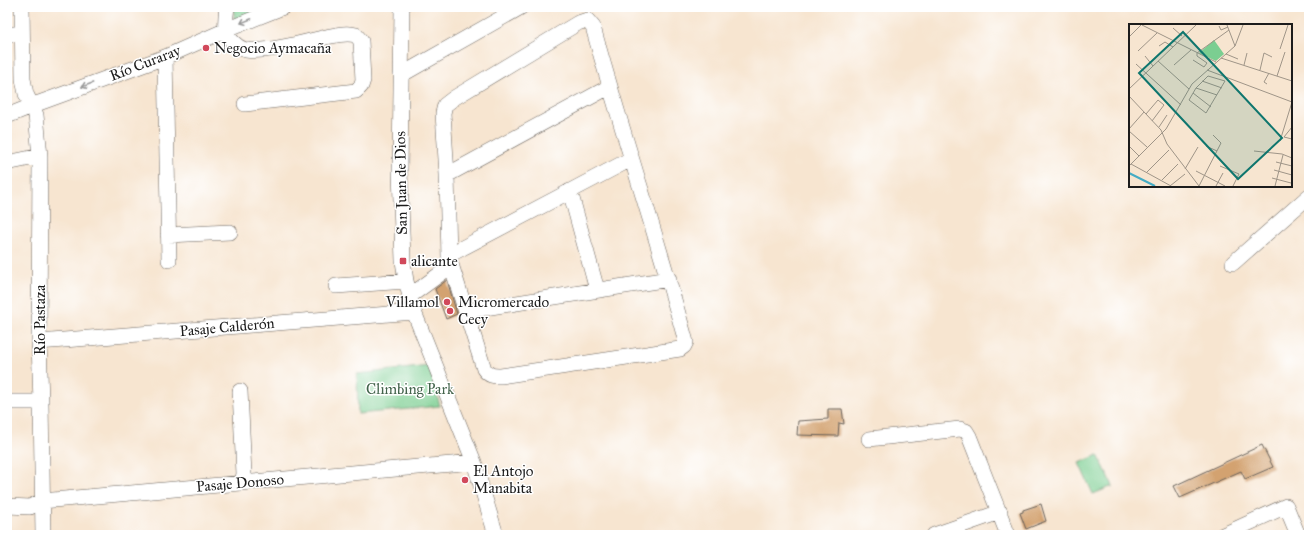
<svg xmlns="http://www.w3.org/2000/svg" width="1316" height="542" font-family="'IM FELL Great Primer',serif">
<style>
.green{fill:#7bce91;stroke:#4c7556}
.building{fill:#d3a26f}
.lines{fill:none;stroke-linecap:round;stroke-linejoin:round}
.minor-casing{stroke:#69625b;stroke-width:16}
.minor{stroke:#fff;stroke-width:15}
.oneway{stroke:#999}
.poi-dot{fill:#d1495b;stroke:#fff;stroke-width:1.5}
.labels{text-anchor:middle;stroke-width:3;stroke-linejoin:round;paint-order:stroke}
.poi-label{font-size:15px;fill:#1c1c1c;stroke:#fff;text-anchor:start}
.street-label{font-size:15px;fill:#1c1c1c;stroke:#fff}
.park-label{font-size:15px;fill:#42634b;stroke:#fff}
.inset-river{fill:none;stroke:#44acc4;stroke-width:2}
.inset-road{fill:none;stroke:#9f9588;stroke-width:1}
.view{fill:#0f766e;fill-opacity:0.15;stroke:#0f766e;stroke-width:2}
.inset-edge{fill:none;stroke:#1c1c1c;stroke-width:2}
</style>
<rect width="100%" height="100%" fill="#fff"/>
<filter id="ink" filterUnits="userSpaceOnUse"><feTurbulence type="fractalNoise" baseFrequency=".025" numOctaves="2"/><feDisplacementMap in="SourceGraphic" scale="8" xChannelSelector="R" yChannelSelector="G"/><feConvolveMatrix kernelMatrix="1 2 1 2 8 2 1 2 1" color-interpolation-filters="sRGB"/></filter>
<filter id="wash" filterUnits="userSpaceOnUse"><feTurbulence type="fractalNoise" baseFrequency=".012" numOctaves="4" result="noise"/><feDisplacementMap in="SourceGraphic" scale="16" xChannelSelector="R" yChannelSelector="G"/><feGaussianBlur stdDeviation="0.9" result="paint"/><feColorMatrix in="noise" values="0 0 0 0 0 0 0 0 0 0 0 0 0 0 0 0 0 1.4 0 .05"/><feComposite in="paint" operator="in"/></filter>
<g filter="url(#wash)">
<rect width="100%" height="100%" fill="#f7e5d0"/>
<path class="green" d="M234 7H268L234 21Z
M429 366 440 406 358 414 357 374Z
M1098 455 1113 486 1093 494 1079 463Z"/>
<g id="blocks">
<path class="building" d="M447 280 457 314 446 319 435 289Z
M828 409H842L844 424 839 423 838 436 797 435 798 421 828 419Z
M1262 445 1273 467 1245 479 1241 471 1180 498 1174 486Z
M1041 504 1046 521 1026 529 1020 513 1023 512V510Z"/>
</g>
</g>
<g filter="url(#ink)">
<use href="#blocks" fill-opacity="0" stroke="#69625b" stroke-width="1"/>
<g class="lines">
<defs>
<path id="minor" d="M22 7 23 79 26 94 36 115 40 156 39 342 41 402 43 535
M227 7C226 14 225 22 226 29 227 38 237 48 246 50 266 53 305 42 326 37 336 35 346 32 356 35L361 41 363 80 361 86 356 91 245 104
M402 7 400 171 403 261 406 281 414 312 474 462 496 535
M587 20 593 27C622 133 657 236 686 342L684 346 680 349 501 376C493 376 489 376 484 369L449 258 447 175 443 113 445 105 454 98 578 23Z
M7 34H22
M165 57 169 260
M401 75 521 7
M7 116 39 103 165 57 226 30 283 7
M7 163 40 156
M447 175 609 87
M570 191 597 290
M168 235 230 232
M449 255 631 159
M1233 263 1309 196
M336 286 406 281
M410 296 451 266
M466 311 669 279
M39 342 414 312
M240 391 244 474 242 482
M7 402H41
M869 439 960 429 966 431 969 436 1008 535
M7 506 30 507 42 501 474 462
M934 535 1000 512
M1223 535 1286 506 1298 535"/>
</defs>
<use href="#minor" class="minor-casing"/>
<use href="#minor" class="minor"/>
</g>
<defs><path id="oneway-shaft" d="M-6 0H5M1.5-3L5.5 0L1.5 3" fill="none" stroke-width="1.6" stroke-linecap="round" stroke-linejoin="round"/></defs>
<g class="oneway">
<use href="#oneway-shaft" transform="translate(246 21) rotate(158)"/>
<use href="#oneway-shaft" transform="translate(87 85) rotate(160)"/>
</g>
</g>
<g class="poi-dot">
<circle cx="206" cy="48" r="4"/>
<rect x="399" y="257" width="8" height="8" rx="2"/>
<circle cx="447" cy="302" r="4"/>
<circle cx="450" cy="311" r="4"/>
<circle cx="465" cy="480" r="4"/>
</g>
<g class="labels">
<g class="poi-label">
<text x="214" y="53">Negocio Aymacaña</text>
<text x="411" y="266">alicante</text>
<text x="439" y="307" text-anchor="end">Villamol</text>
<text x="458" y="307">Micromercado<tspan x="458" dy="17">Cecy</tspan></text>
<text x="473" y="476">El Antojo<tspan x="473" dy="17">Manabita</tspan></text>
</g>
<g class="street-label">
<text transform="translate(145 63) rotate(-21)" y="5">Río Curaray</text>
<text transform="translate(401 183) rotate(-91)" y="5">San Juan de Dios</text>
<text transform="translate(40 320) rotate(-90)" y="5">Río Pastaza</text>
<text transform="translate(227 327) rotate(-5)" y="5">Pasaje Calderón</text>
<text transform="translate(240 483) rotate(-5)" y="5">Pasaje Donoso</text>
</g>
<g class="park-label">
<text x="410" y="394">Climbing Park</text>
</g>
</g>
<g transform="translate(1129 24)">
<rect width="163" height="163" fill="#f7e5d0"/>
<path d="M85 16 95 30 87 37 70 29Z" fill="#7bce91"/>
<path class="inset-river" d="M0 149 26 162"/>
<path class="inset-road" d="M13 1 87 38M98 1 106 22M90 2 92 6 99 3M44 4 53 12M0 13 12 1M30 22 36 18 44 23M151 25 159 1M9 27 28 9M97 30 109 35M16 32 24 42M92 34 163 57M64 36 75 43 78 39 68 32V29L100 6M29 37 60 65M7 40 52 81M45 41 62 26M115 41 118 29M78 46 163 78M131 46 135 29 143 33M79 52 96 57 77 89 60 76 67 64ZM148 52 156 28M73 57 93 64M138 60 135 58 140 49M67 64 88 71M0 65 67 1M64 69 82 83M0 72 32 106 38 120 70 162M17 90 29 76 35 81 23 97M30 103 38 91M163 103 155 113 163 115M0 105 15 88M0 107 18 123M151 117 163 78M0 122 10 132M77 122 88 127M125 127 153 130 163 134M147 138 163 142M2 140 42 162M0 142 37 105 63 60 106 22 114 1M91 142 110 150 104 162M56 145 69 123M145 146 163 151M67 147 96 162M18 148 40 126M143 154 162 159M33 156 49 140M41 162 56 150M70 162 92 119 84 111M87 162 94 149M146 162 154 131"/>
<path class="view" d="M54 8 153 114 109 155 10 49Z"/>
<rect width="163" height="163" class="inset-edge"/>
</g>
<rect width="1316" height="542" fill="none" stroke="#fff" stroke-width="24"/>
</svg>
